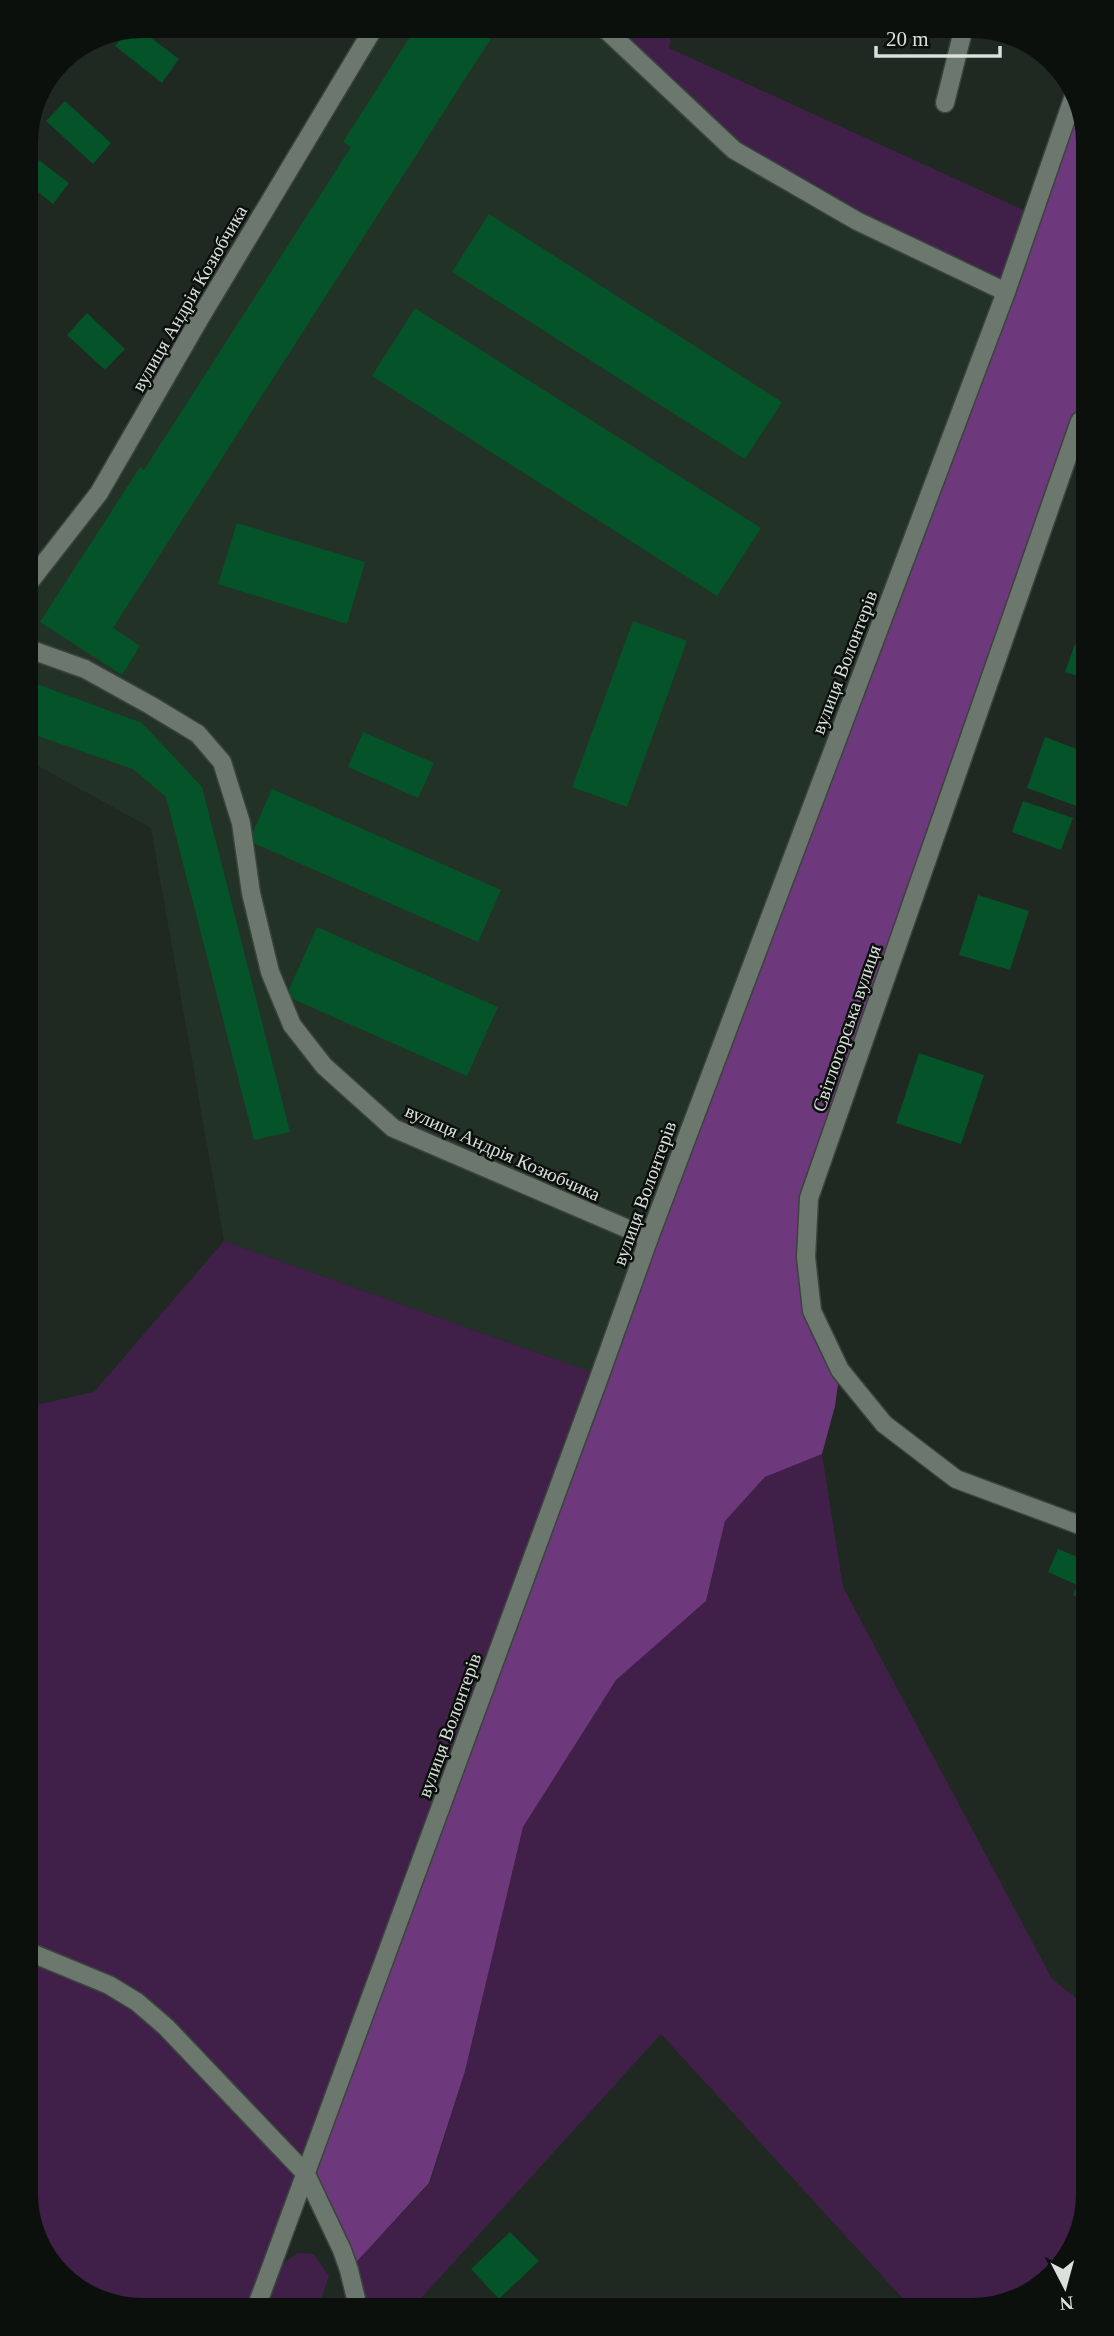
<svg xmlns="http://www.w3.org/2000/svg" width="1114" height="2336" font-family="Georgia,serif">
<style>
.built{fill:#233227}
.green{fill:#402048}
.forest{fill:#6e387c}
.building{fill:#055329}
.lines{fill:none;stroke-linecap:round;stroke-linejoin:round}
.service-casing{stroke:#3a433d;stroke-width:21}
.pedestrian-casing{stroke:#3a433d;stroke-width:21}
.minor-casing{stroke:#3a433d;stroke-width:21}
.tertiary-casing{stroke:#3a433d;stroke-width:21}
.service{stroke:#6c776e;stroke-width:18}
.pedestrian{stroke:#6c776e;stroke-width:18}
.minor{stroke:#6c776e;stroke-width:18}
.tertiary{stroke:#6c776e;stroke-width:18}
.labels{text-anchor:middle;stroke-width:5;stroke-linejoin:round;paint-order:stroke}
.street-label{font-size:19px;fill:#dae0db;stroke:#0c100d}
</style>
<rect width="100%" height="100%" fill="#1f2821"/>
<path class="built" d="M375 26H602L1006 292 600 1375 224 1241 151 828 29 761 28 584 99 493Z"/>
<path class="green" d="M602 26H673L669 48 1032 214 1006 292 734 150Z
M224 1241 600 1375 256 2308 135 2310 72 2286 35 2238 32 1406 94 1392Z
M822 1454 843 1587 1052 1979 1087 2007 1088 2194 1068 2259 1016 2301 906 2302 661 2034 413 2307H364L349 2270 430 2183 465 2071 523 1827 616 1679 706 1601 725 1521 765 1477Z
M297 2253 314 2254 329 2276 318 2308H265L280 2266Z"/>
<path class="forest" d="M1079 98 1080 421 809 1198 812 1311 840 1370 835 1406 822 1454 765 1477 725 1521 706 1601 616 1680 523 1827 465 2071 429 2183 349 2270 306 2174Z"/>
<path class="building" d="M417 26H492L497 29 113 628 140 646 122 675 40 622 140 467 144 470 351 147 343 142Z
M138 28 179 59 162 83 115 46 125 34Z
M65 101 111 143 93 164 46 121Z
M36 158 69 183 53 204 27 183V169Z
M489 214 782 402 745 459 452 272Z
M27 224 38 235 27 246Z
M415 308 761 528 717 596 372 376Z
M87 313 125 349 105 370 67 335Z
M237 523 365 562 347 624 218 584Z
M633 621 687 641 627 807 572 787Z
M1075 644 1081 646V677L1065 672Z
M29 681 142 723 202 787 290 1132 254 1140 166 797 133 769 29 733Z
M363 732 434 763 418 798 348 767Z
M1045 737 1082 751V808L1027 788Z
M272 789 501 890 478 942 249 841Z
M1023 801 1073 818 1061 850 1012 832Z
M978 895 1029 911 1010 970 959 955Z
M317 927 498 1007 467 1076 286 996Z
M919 1053 984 1075 961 1144 896 1123Z
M1058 1549 1085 1560V1601L1073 1595 1077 1585 1048 1572Z
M510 2232 539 2261 499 2299 471 2269Z"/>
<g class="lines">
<defs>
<path id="service" d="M945 103 964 27"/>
<path id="pedestrian" d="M884 1424 840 1370 812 1311 806 1257 809 1198 1080 421"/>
<path id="minor" d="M602 26 734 150 857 221 1006 292
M28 584 99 493 200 318 375 26
M29 649 85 669 150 705 198 734 222 762 241 823 251 893 270 972 292 1025 324 1066 393 1128 649 1238
M884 1424 956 1479 1085 1527
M34 1954 109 1985 137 2002 166 2027 306 2174 342 2250 349 2270 358 2307"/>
<path id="tertiary" d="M256 2308 600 1375 649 1238 1006 292 1075 93"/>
</defs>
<use href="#service" class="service-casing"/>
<use href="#pedestrian" class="pedestrian-casing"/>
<use href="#minor" class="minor-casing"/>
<use href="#tertiary" class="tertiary-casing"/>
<use href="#service" class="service"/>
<use href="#pedestrian" class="pedestrian"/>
<use href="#minor" class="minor"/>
<use href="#tertiary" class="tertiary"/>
</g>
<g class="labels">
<g class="street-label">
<text transform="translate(189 298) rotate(-60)" y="7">вулиця Андрія Козюбчика</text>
<text transform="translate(844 662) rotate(-69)" y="7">вулиця Волонтерів</text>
<text transform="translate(846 1028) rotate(-71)" y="7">Світлогорська вулиця</text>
<text transform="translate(503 1152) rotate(24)" y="7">вулиця Андрія Козюбчика</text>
<text transform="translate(644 1193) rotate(-70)" y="7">вулиця Волонтерів</text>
<text transform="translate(449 1725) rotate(-70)" y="7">вулиця Волонтерів</text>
</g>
</g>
<path d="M0 0H1114V2336H0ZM142 38H972A104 104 0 0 1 1076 142V2194A104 104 0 0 1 972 2298H142A104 104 0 0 1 38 2194V142A104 104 0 0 1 142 38Z" fill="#0c100d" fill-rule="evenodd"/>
<g transform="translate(1065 2287) rotate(174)" stroke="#0c100d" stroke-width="5" paint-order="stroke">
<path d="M0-5L12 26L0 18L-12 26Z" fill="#dae0db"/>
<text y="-10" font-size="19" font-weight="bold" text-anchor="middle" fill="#dae0db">N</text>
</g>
<path d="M876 46v10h124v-10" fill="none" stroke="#dae0db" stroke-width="3.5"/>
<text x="886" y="46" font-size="21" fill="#dae0db" stroke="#0c100d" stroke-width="5" paint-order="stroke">20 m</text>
</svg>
